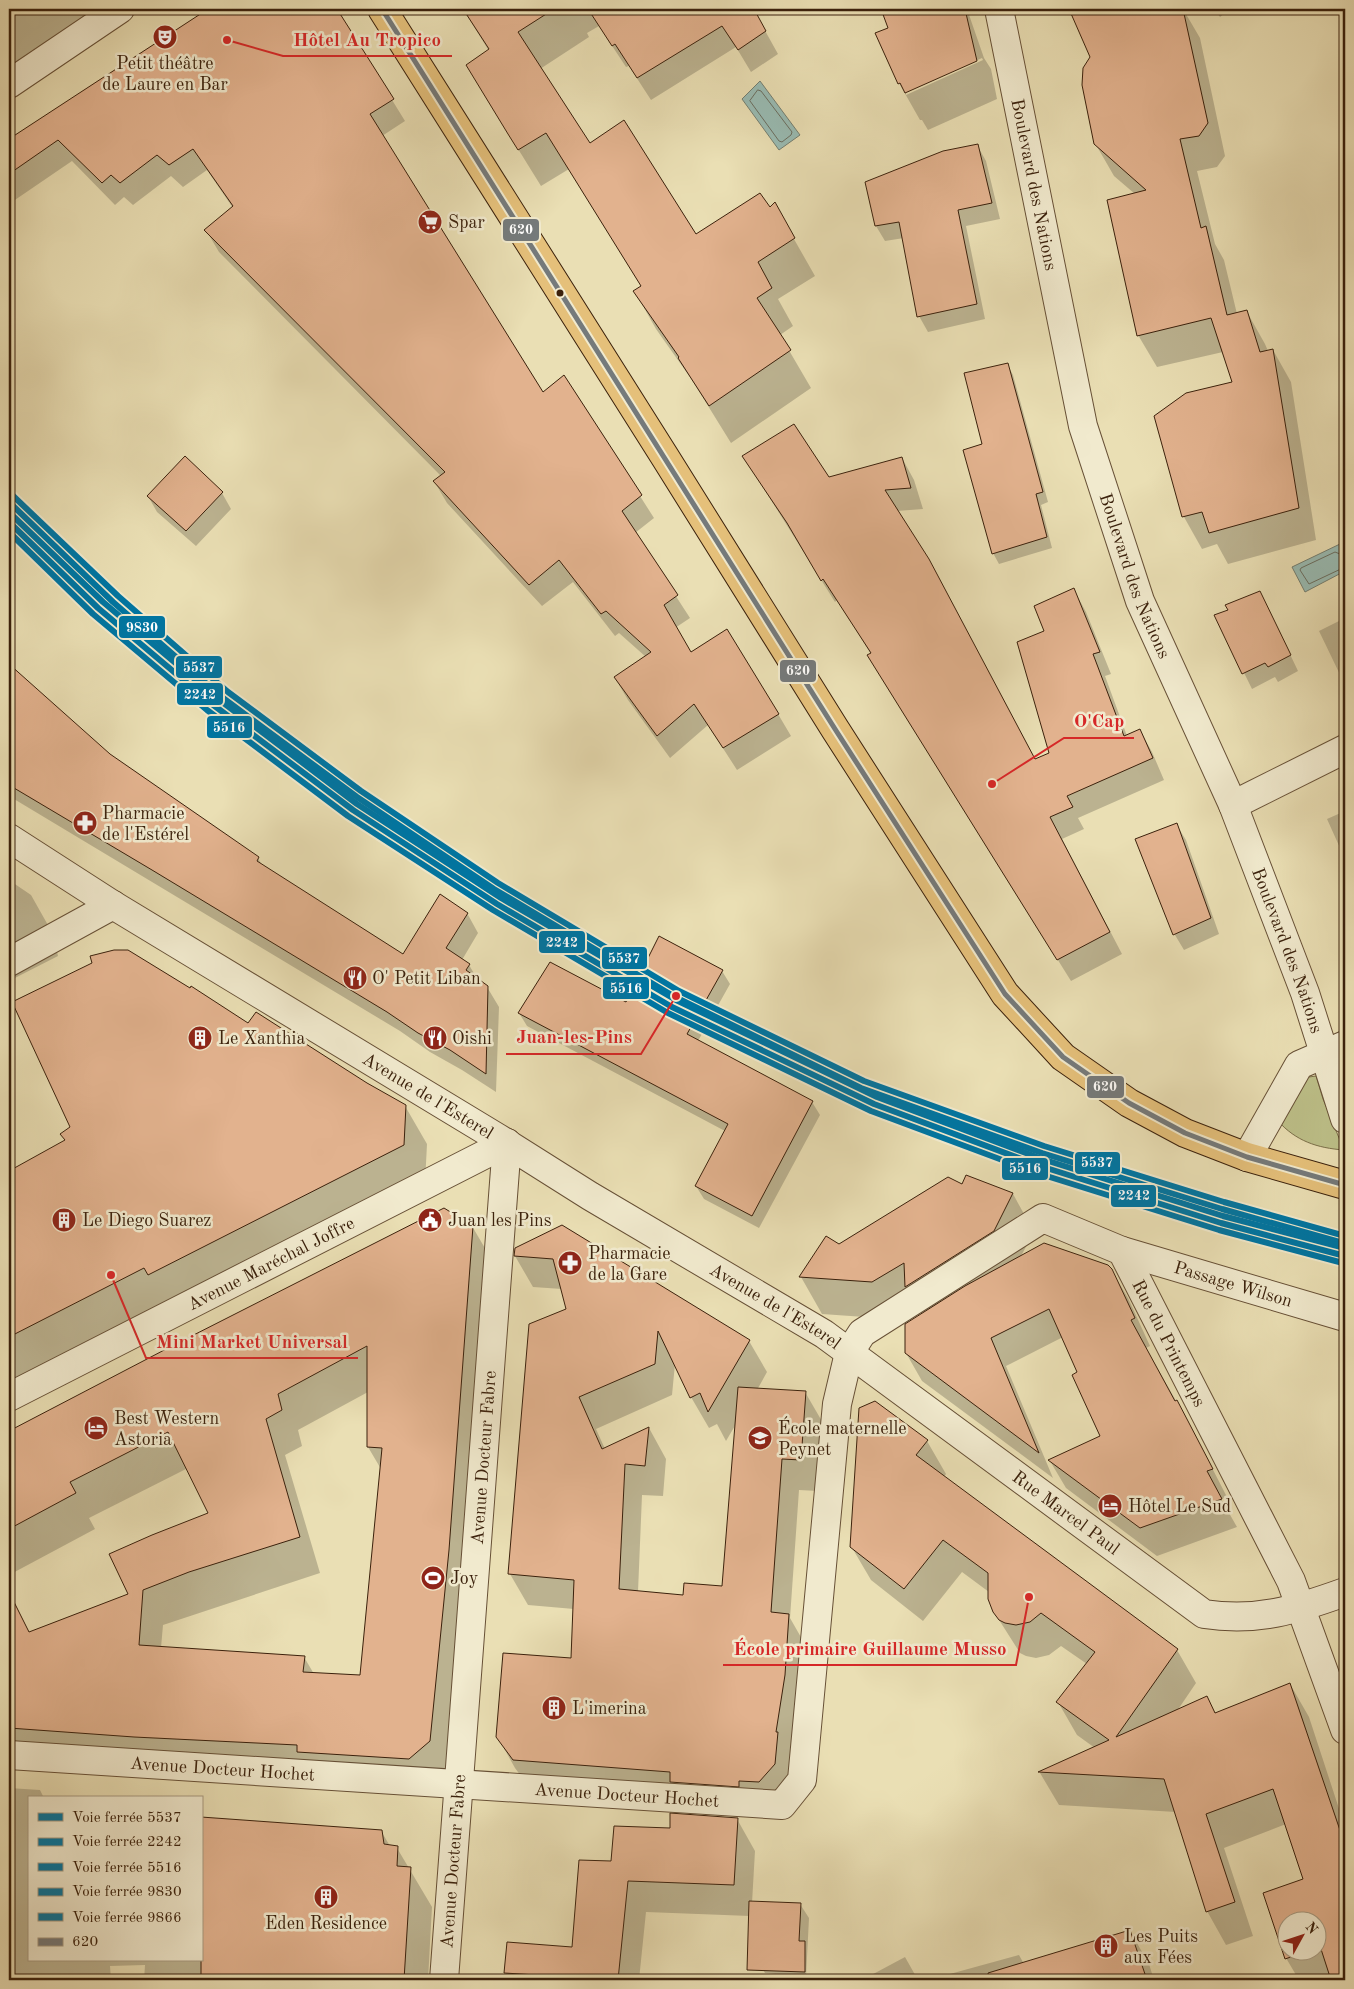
<svg xmlns="http://www.w3.org/2000/svg" width="1354" height="1989" font-family="'Old Standard TT',serif">
<style>
.green{fill:#bdc089;stroke:#7c704a}
.water{fill:#99bcb4;stroke:#737e71}
.shadow{fill:#0003;fill-rule:evenodd}
.lines{fill:none;stroke-linecap:round;stroke-linejoin:round}
.shore{stroke:#6a6e60;stroke-width:1}
.building{fill:#e2b28e;stroke:#3b210c;fill-rule:evenodd}
.minor-casing{stroke:#675036;stroke-width:30}
.major-casing{stroke:#3b210c;stroke-width:30}
.minor{stroke:#f1eace;stroke-width:28}
.major{stroke:#e5c07a;stroke-width:28}
.bus-1-casing{stroke:#f1eace;stroke-width:9}
.bus-1{stroke:#757a7b;stroke-width:5}
.rail-1-casing{stroke:#f1eace;stroke-width:10}
.rail-2-casing{stroke:#f1eace;stroke-width:10}
.rail-3-casing{stroke:#f1eace;stroke-width:10}
.rail-4-casing{stroke:#f1eace;stroke-width:10}
.rail-5-casing{stroke:#f1eace;stroke-width:10}
.rail-1{stroke:#0075a1;stroke-width:6}
.rail-2{stroke:#0075a1;stroke-width:6}
.rail-3{stroke:#0075a1;stroke-width:6}
.rail-4{stroke:#0075a1;stroke-width:6}
.rail-5{stroke:#0075a1;stroke-width:6}
.bus-dot{fill:#3b210c;stroke:#f1eace;stroke-width:2}
.labels{text-anchor:middle;stroke-width:5;stroke-linejoin:round;paint-order:stroke}
.poi-label{font-size:18px;fill:#3b210c;stroke:#f1eace;text-anchor:start}
.street-label{font-size:18px;fill:#3b210c;stroke:#f1eace}
.leader{fill:none;stroke:#d62828;stroke-width:2}
.callout-dot{fill:#d62828;stroke:#f1eace;stroke-width:2}
.callout-label{font-size:19px;text-anchor:middle;font-weight:bold;fill:#d62828;stroke:#f1eace;stroke-width:5;stroke-linejoin:round;paint-order:stroke}
.line-badge{stroke:#f1eace;stroke-width:2}
.badge-label{font-size:14px;text-anchor:middle;font-weight:bold;fill:#fff}
</style>
<rect width="100%" height="100%" fill="#eadfb4"/>
<filter id="stains"><feTurbulence type="fractalNoise" baseFrequency=".004" numOctaves="4"/><feColorMatrix values="0 0 0 0 .2 0 0 0 0 .09 0 0 0 0 .02 0 0 0 .5 -.17"/></filter>
<radialGradient id="worn" r=".72"><stop offset=".6" stop-color="#630" stop-opacity="0"/><stop offset="1" stop-color="#630" stop-opacity=".3"/></radialGradient>
<path class="green" d="M1316 1076 1323 1099 1344 1150C1317 1148 1296 1141 1278 1121L1302 1078Z"/>
<path class="water" d="M760 81 800 135 779 150 742 99Z
M1340 544 1345 556V571L1305 592 1292 567Z"/>
<path class="shadow" d="M9 9H112L9 76Z
M210 9H336L405 121 382 136 543 394 564 377 654 518 635 533 690 618 675 628 690 654 778 714 791 736 737 770 708 725 670 758 628 700 615 678 646 657 619 633 615 636 573 582 542 606 447 503 434 481 441 476 219 252 206 230 233 208 207 170 183 187 171 176 133 205 124 197 115 205 72 161 9 204V141Z
M463 9H753L778 54 751 72 736 47 651 100 629 66 626 67 599 26 587 33 589 37 540 69 589 144 695 236 769 208 774 204 815 276 778 299 793 326 780 335 811 388 731 443 692 380 656 329 635 292 642 287 569 169 541 186 489 102V51Z
M882 9H967L984 58 991 69 997 99 928 130 922 120H920L899 83 889 29ZM982 58 983 60 906 95V92Z
M1070 9H1147L1153 19 1177 9H1183L1200 38 1225 156 1217 167 1197 171 1215 244 1224 260 1237 314 1247 312 1265 344 1268 351 1273 350 1291 382 1316 540 1228 564 1217 544 1202 549 1184 517 1155 416 1233 383 1223 352 1157 367 1138 335 1135 194 1114 176 1095 143 1091 57Z
M1214 9H1230L1220 17Z
M977 145 986 161 1000 219 966 226 985 319 928 332 919 316 904 238 885 241 876 226Z
M1007 364 1013 375 1048 502 1041 505 1052 548 999 564 993 553 983 445Z
M744 457 829 478 902 458 914 480 923 509 897 511 941 582 1035 760 1050 754 1046 632 1074 590 1086 612 1111 674 1105 676 1127 736 1140 730 1152 752 1164 780 1078 818 1084 829 1062 839 1122 954 1071 981 881 677 871 654 837 600 835 602Z
M185 458 222 493 231 509 196 546 157 512 148 496Z
M1268 608 1298 671 1278 682 1275 677 1252 689 1216 616Z
M1345 618V685L1319 631Z
M9 666 109 755 258 858 263 867 404 956 467 913 478 933 462 960 469 965 478 980 487 987 499 1007 496 1092 462 1070 430 1052 400 1031 9 796Z
M1345 811V859L1327 819Z
M1176 824 1186 840 1219 934 1184 950 1175 935 1137 840Z
M9 880 31 895 53 934 58 956 9 981Z
M722 971 730 984 698 1041 812 1102 820 1115 759 1228 704 1199 696 1186 725 1131 527 1026 519 1013 626 1003Z
M249 1025 405 1106 427 1144 425 1183 9 1386V1173L66 1141 61 1134 72 1128Z
M966 1177 1013 1194 1034 1232 1021 1256 1111 1270 1128 1298 1150 1346 1146 1348 1192 1429 1227 1497 1221 1499 1237 1527 1157 1556 1066 1488 1050 1461 1102 1436 1078 1372 1063 1337 1006 1366 1053 1478 922 1381 906 1353 922 1315 917 1306 893 1319 822 1314 801 1277 826 1238 839 1246 963 1185Z
M472 1226 493 1262 450 1777 9 1762V1617L18 1612 30 1633 129 1595 210 1513 188 1468 89 1518 95 1529 9 1575V1432L170 1348ZM368 1392V1447L381 1469 361 1676 314 1674 304 1657 161 1648 163 1625 320 1573 285 1455 302 1446 298 1430Z
M562 1227 749 1341 767 1372 757 1390 805 1392 823 1423 818 1491 799 1490 790 1618 806 1646 792 1795 532 1791 515 1768 497 1736 572 1660 574 1609 528 1605 510 1574 568 1310 562 1289 533 1287 515 1256ZM675 1364 691 1397 709 1428 717 1424 726 1441 736 1424 724 1588 684 1596 638 1592 642 1495 663 1496 666 1459 649 1428 605 1449 596 1429 672 1395Z
M860 1409 927 1441 946 1474 944 1477 1177 1650 1196 1683 1177 1711 1207 1697 1216 1714 1290 1684 1309 1717 1345 1827V1980H1299L1286 1958 1265 1893 1305 1880 1286 1824 1224 1848 1253 1936 1226 1945 1207 1911 1176 1812 1059 1805 1040 1773 1095 1748 1077 1735 1058 1702 1087 1664 1061 1646 1049 1655 1036 1658 1026 1656 1020 1653 994 1612 989 1592 962 1572 923 1621 871 1580 851 1546ZM1286 1922H1316V1952H1286Z
M9 1788 40 1790 44 1798H29V1960H201L381 1831 390 1846 397 1848 432 1907 428 1980H144L145 1965 110 1966 111 1980H9Z
M737 1819 755 1851 752 1903 800 1904 809 1918 806 1977 765 1973 756 1958 750 1916 646 1912 639 1980H510L506 1973 574 1949 612 1862 671 1830Z
M1130 1931 1149 1964 1154 1980H928L1019 1955 1024 1964Z
M905 1957 918 1980H862Z"/>
<g class="lines">
<path class="shore" d="M758 90 761 91 792 132 791 135 782 142 779 141 750 101Z
M1345 556 1335 552 1301 568 1300 570 1309 584 1345 567"/>
</g>
<path class="building" d="M208 9H337L394 99 370 114 543 392 564 375 642 495 622 511 678 595 664 605 691 652 727 629 779 714 723 748 694 704 657 736 614 677 651 652 606 611 601 614 559 560 529 585 433 481 445 472 204 230 233 206 193 149 169 165 157 155 120 183 111 175 102 183 58 140 9 174V139Z
M463 9H554L518 32 590 143 624 120 696 234 760 193 770 207 775 202 795 238 758 262 772 288 757 298 791 350 709 406 678 358 679 357 633 291 641 286 546 133 518 150 508 134 466 65 489 49Z
M588 9H754L766 31 738 50 722 26 637 78 615 44 612 46Z
M881 9H965L977 61 905 93 900 83 898 84 875 33 888 28Z
M1069 9H1183L1208 123 1199 136 1180 139 1201 228 1206 226 1227 315 1247 310 1260 352 1273 349 1299 508 1209 533 1202 512 1182 517 1154 416 1186 393 1232 382 1211 318 1137 336 1107 200 1146 190 1094 144 1082 85 1083 68 1090 57Z
M978 144 992 203 958 210 977 304 917 317 899 222 875 226 865 182 943 151Z
M1008 363 1043 492 1036 494 1047 537 992 554 963 450 982 444 964 373Z
M794 424 829 477 902 457 911 488 885 490 929 559 1035 759 1049 753 1017 642 1044 631 1034 606 1074 588 1100 652 1093 654 1124 736 1140 729 1153 758 1067 796 1073 807 1050 817 1110 932 1057 960 867 655 871 653 823 579 821 581 787 523 742 456Z
M185 456 223 492 186 531 147 496Z
M1260 591 1291 655 1268 667 1265 663 1242 674 1214 615 1228 610 1225 605Z
M9 664 110 754 259 857 257 861 403 954 440 894 468 913 446 948 470 964 466 970 488 986 486 1074 450 1050 418 1033 387 1012 152 870 9 785Z
M1177 823 1211 918 1173 935 1135 839Z
M659 936 723 970 687 1034 813 1101 752 1216 695 1186 728 1124 518 1013 550 962 626 1002Z
M114 950H128L190 988 191 986 248 1023 256 1012 367 1083 406 1105 404 1145 148 1275 144 1268 9 1337V1171L65 1140 60 1134 70 1127 12 1002 92 963 90 956Z
M966 1175 1013 1193 994 1231 905 1287 904 1263 872 1282 799 1277 826 1236 839 1244 948 1177 962 1184Z
M444 1208 473 1226 449 1550 430 1741 409 1759 297 1752V1745L134 1737 9 1728V1592L29 1632 128 1594 109 1554 152 1535 208 1513 168 1432 70 1482 76 1493 9 1529V1431L170 1347ZM367 1346V1447L382 1448 360 1675 303 1672 305 1656 139 1645 143 1590 189 1572 300 1537 266 1419 282 1410 278 1394Z
M562 1225 750 1340 708 1412 700 1393 690 1398 658 1331 655 1364 579 1397 602 1449 649 1427 645 1466 625 1464 619 1589 683 1595 684 1583 722 1586 738 1387 806 1391 801 1460 782 1459 771 1612 789 1614 785 1675 776 1732H778L775 1764 759 1782 739 1781V1787L670 1782V1772L513 1760 496 1737 503 1653 571 1658 574 1580 508 1574 529 1324 566 1309 553 1259 514 1256 515 1248Z
M1044 1243 1108 1265 1112 1269 1135 1318 1131 1320 1175 1401 1177 1400 1213 1469 1207 1471 1222 1499 1140 1528 1048 1460 1100 1436 1072 1375 1077 1372 1049 1309 991 1338 1039 1453 905 1353V1324L965 1286Z
M875 1401 928 1440 916 1455 1178 1649 1116 1737 1207 1696 1215 1713 1290 1683 1345 1845V1980H1331L1320 1946 1316 1947V1922H1286V1952H1305L1285 1959 1263 1893 1303 1879 1273 1789 1206 1814 1235 1902 1206 1912 1164 1779 1038 1772 1109 1740 1056 1702 1095 1652 1041 1613 1030 1622 1016 1625 1005 1623 999 1620 993 1612 988 1599V1573L943 1540 904 1589 850 1547 859 1408Z
M670 1813 738 1818 734 1885 628 1881 618 1980 504 1973 507 1942 572 1947 579 1860 611 1861 614 1826 670 1828Z
M201 1817 382 1830 384 1844 398 1846 397 1866 411 1867 404 1980H201Z
M749 1901 801 1903 799 1941H805V1972L747 1970Z
M1130 1930 1147 1980H989L988 1973Z"/>
<g class="lines">
<defs>
<g id="minor">
<path id="s1" d="M999 9 1083 426 1140 601 1233 805 1305 993 1345 1119"/>
<path d="M9 84 120 9"/>
<path d="M1233 805 1345 749"/>
<path id="s2" d="M9 838 113 905 498 1138 590 1196 824 1334 1204 1614C1258 1622 1295 1610 1345 1592"/>
<path d="M9 962 113 905"/>
<path d="M1247 1157 1299 1065 1345 1045"/>
<path id="s3" d="M1122 1251 1345 1317"/>
<path id="s4" d="M9 1397 507 1143"/>
<path id="s5" d="M9 1755 782 1805 802 1780 837 1404 849 1353 862 1333 1043 1218 1122 1251 1291 1581 1345 1730"/>
<path id="s6" d="M444 1980 507 1143"/>
</g>
<path id="major" d="M382 9 665 457 835 729 1005 994 1063 1057 1129 1103 1185 1133 1247 1157 1345 1185"/>
</defs>
<use href="#minor" class="minor-casing"/>
<use href="#major" class="major-casing"/>
<use href="#minor" class="minor"/>
<use href="#major" class="major"/>
<defs>
<path id="bus-1" d="M382 9 835 729 1005 994 1063 1057 1129 1103 1185 1133 1247 1157 1345 1185"/>
</defs>
<use href="#bus-1" class="bus-1-casing"/>
<use href="#bus-1" class="bus-1"/>
<defs>
<path id="rail-1" d="M9 492 118 596 228 692 361 791 498 883 679 991 864 1081 1044 1146 1224 1202 1345 1236"/>
<path id="rail-2" d="M9 522 98 608 212 704 353 810 497 904 672 1007 874 1104 1040 1166 1221 1223 1345 1256"/>
<path id="rail-3" d="M9 532 93 614 207 710 348 816 493 910 668 1013 871 1111 1037 1173 1219 1230 1343 1263"/>
<path id="rail-4" d="M9 502 113 602 223 698 357 797 494 889 675 997 861 1088 1042 1153 1222 1209 1343 1243"/>
<path id="rail-5" d="M14 517 103 602 217 698 357 804 501 898 676 1000 877 1097 1042 1159 1223 1216 1345 1248"/>
</defs>
<use href="#rail-1" class="rail-1-casing"/>
<use href="#rail-2" class="rail-2-casing"/>
<use href="#rail-3" class="rail-3-casing"/>
<use href="#rail-4" class="rail-4-casing"/>
<use href="#rail-5" class="rail-5-casing"/>
<use href="#rail-1" class="rail-1"/>
<use href="#rail-2" class="rail-2"/>
<use href="#rail-3" class="rail-3"/>
<use href="#rail-4" class="rail-4"/>
<use href="#rail-5" class="rail-5"/>
</g>
<defs>
<symbol id="theatre-disc" viewBox="-11 -11 22 22"><circle r="9.5" fill="#8f2418" stroke="#f1eace"/><path d="M-5-5.5Q0-4 5-5.5V0Q5 5 0 6Q-5 5-5 0ZM-3.3-2.5H-1v1.5H-3.3ZM1-2.5H3.3v1.5H1ZM-2.8 1Q0 5.5 2.8 1Z" fill="#fff"/></symbol>
<symbol id="supermarket-disc" viewBox="-11 -11 22 22"><circle r="9.5" fill="#8f2418" stroke="#f1eace"/><path d="M-6-5.5h2.5l.6 2H6L4.5 2H-2.5L-4.4-4H-6ZM-1.5 3.2a1.3 1.3 0 1 0 .1 0ZM3 3.2a1.3 1.3 0 1 0 .1 0Z" fill="#fff"/></symbol>
<symbol id="pharmacy-disc" viewBox="-11 -11 22 22"><circle r="9.5" fill="#8f2418" stroke="#f1eace"/><path d="M-2-6h4v4h4v4h-4v4h-4v-4h-4v-4h4Z" fill="#fff"/></symbol>
<symbol id="restaurant-disc" viewBox="-11 -11 22 22"><circle r="9.5" fill="#8f2418" stroke="#f1eace"/><path d="M-5-6h1v4h1v-4h1v4h1v-4h1v5L-1.5 .5V6h-2V.5L-5-1ZM5-6V6H3V1.5H1.5Q1.5-4 5-6Z" fill="#fff"/></symbol>
<symbol id="building-disc" viewBox="-11 -11 22 22"><circle r="9.5" fill="#8f2418" stroke="#f1eace"/><path d="M-4-6H4V6H1V3H-1V6H-4ZM-2.5-4.3h1.7v1.8h-1.7ZM.8-4.3h1.7v1.8H.8ZM-2.5-1h1.7V.8h-1.7ZM.8-1h1.7V.8H.8Z" fill="#fff"/></symbol>
<symbol id="civic-disc" viewBox="-11 -11 22 22"><circle r="9.5" fill="#8f2418" stroke="#f1eace"/><path d="M-.6-6.5H3V-4.5H.6V-3L4-1V1h2V6H-6V1h2V-1L-.6-3ZM-1.2 2.5V6h2.4V2.5Z" fill="#fff"/></symbol>
<symbol id="hotel-disc" viewBox="-11 -11 22 22"><circle r="9.5" fill="#8f2418" stroke="#f1eace"/><path d="M-6-4.5h1.5V1H6V5H4.5V3h-9V5H-6ZM-4 0a1.8 1.8 0 1 1 3.6 0ZM.5 0V-2.5h3Q6-2.5 6 0Z" fill="#fff"/></symbol>
<symbol id="school-disc" viewBox="-11 -11 22 22"><circle r="9.5" fill="#8f2418" stroke="#f1eace"/><path d="M0-5L7-2L0 1L-7-2ZM-4 1L0 2.5L4 1V4Q0 6-4 4Z" fill="#fff"/></symbol>
<symbol id="stadium-disc" viewBox="-11 -11 22 22"><circle r="9.5" fill="#8f2418" stroke="#f1eace"/><path d="M0-5a6.5 5 0 1 0 0 10a6.5 5 0 1 0 0-10ZM-3.5-1.8h7v3.6h-7Z" fill="#fff"/></symbol>
</defs>
<g fill-rule="evenodd">
<use href="#theatre-disc" x="151" y="23" width="28" height="28"/>
<use href="#supermarket-disc" x="416" y="208" width="28" height="28"/>
<use href="#pharmacy-disc" x="71" y="809" width="28" height="28"/>
<use href="#restaurant-disc" x="341" y="964" width="28" height="28"/>
<use href="#building-disc" x="186" y="1024" width="28" height="28"/>
<use href="#restaurant-disc" x="421" y="1024" width="28" height="28"/>
<use href="#building-disc" x="50" y="1206" width="28" height="28"/>
<use href="#civic-disc" x="416" y="1206" width="28" height="28"/>
<use href="#pharmacy-disc" x="556" y="1249" width="28" height="28"/>
<use href="#hotel-disc" x="82" y="1414" width="28" height="28"/>
<use href="#school-disc" x="746" y="1424" width="28" height="28"/>
<use href="#hotel-disc" x="1096" y="1492" width="28" height="28"/>
<use href="#stadium-disc" x="419" y="1564" width="28" height="28"/>
<use href="#building-disc" x="540" y="1694" width="28" height="28"/>
<use href="#building-disc" x="312" y="1883" width="28" height="28"/>
<use href="#building-disc" x="1092" y="1932" width="28" height="28"/>
</g>
<circle class="bus-dot" cx="560" cy="293" r="4.5"/>
<g class="labels">
<g class="poi-label">
<text x="165" y="69" text-anchor="middle">Petit théâtre<tspan x="165" dy="21">de Laure en Bar</tspan></text>
<text x="448" y="228">Spar</text>
<text x="102" y="819">Pharmacie<tspan x="102" dy="21">de l'Estérel</tspan></text>
<text x="372" y="984">O' Petit Liban</text>
<text x="218" y="1044">Le Xanthia</text>
<text x="452" y="1044">Oishi</text>
<text x="82" y="1226">Le Diego Suarez</text>
<text x="448" y="1226">Juan les Pins</text>
<text x="588" y="1259">Pharmacie<tspan x="588" dy="21">de la Gare</tspan></text>
<text x="114" y="1424">Best Western<tspan x="114" dy="21">Astoria</tspan></text>
<text x="778" y="1434">École maternelle<tspan x="778" dy="21">Peynet</tspan></text>
<text x="1128" y="1512">Hôtel Le Sud</text>
<text x="450" y="1584">Joy</text>
<text x="572" y="1714">L'imerina</text>
<text x="326" y="1929" text-anchor="middle">Eden Residence</text>
<text x="1124" y="1942">Les Puits<tspan x="1124" dy="21">aux Fées</tspan></text>
</g>
<g class="street-label">
<text dy="6" stroke="none"><textPath href="#s1" startOffset="179">Boulevard des Nations</textPath></text>
<text dy="6" stroke="none"><textPath href="#s1" startOffset="584">Boulevard des Nations</textPath></text>
<text dy="6" stroke="none"><textPath href="#s1" startOffset="989">Boulevard des Nations</textPath></text>
<text dy="6" stroke="none"><textPath href="#s2" startOffset="492">Avenue de l'Esterel</textPath></text>
<text dy="6" stroke="none"><textPath href="#s4" startOffset="294">Avenue Maréchal Joffre</textPath></text>
<text dy="6" stroke="none"><textPath href="#s3" startOffset="116">Passage Wilson</textPath></text>
<text dy="6" stroke="none"><textPath href="#s2" startOffset="898">Avenue de l'Esterel</textPath></text>
<text dy="6" stroke="none"><textPath href="#s5" startOffset="1664">Rue du Printemps</textPath></text>
<text dy="6" stroke="none"><textPath href="#s6" startOffset="524">Avenue Docteur Fabre</textPath></text>
<text dy="6" stroke="none"><textPath href="#s2" startOffset="1255">Rue Marcel Paul</textPath></text>
<text dy="6" stroke="none"><textPath href="#s5" startOffset="214">Avenue Docteur Hochet</textPath></text>
<text dy="6" stroke="none"><textPath href="#s5" startOffset="619">Avenue Docteur Hochet</textPath></text>
<text dy="6" stroke="none"><textPath href="#s6" startOffset="119">Avenue Docteur Fabre</textPath></text>
</g>
</g>
<path class="leader" d="M227 40L283 56H452M992 784L1064 738H1134M676 996L641 1054H506M111 1275L146 1358H358M1029 1597L1016 1665H723"/>
<g class="callout-dot">
<circle cx="227" cy="40" r="5"/>
<circle cx="992" cy="784" r="5"/>
<circle cx="676" cy="996" r="5"/>
<circle cx="111" cy="1275" r="5"/>
<circle cx="1029" cy="1597" r="5"/>
</g>
<g class="callout-label">
<text x="367" y="46">Hôtel Au Tropico</text>
<text x="1099" y="727">O'Cap</text>
<text x="574" y="1043">Juan-les-Pins</text>
<text x="252" y="1348">Mini Market Universal</text>
<text x="870" y="1655">École primaire Guillaume Musso</text>
</g>
<g class="line-badge">
<rect x="502" y="218" width="38" height="24" rx="5" fill="#757a7b"/>
<rect x="118" y="615" width="48" height="24" rx="5" fill="#0075a1"/>
<rect x="175" y="655" width="48" height="24" rx="5" fill="#0075a1"/>
<rect x="779" y="659" width="38" height="24" rx="5" fill="#757a7b"/>
<rect x="176" y="682" width="48" height="24" rx="5" fill="#0075a1"/>
<rect x="206" y="715" width="47" height="24" rx="5" fill="#0075a1"/>
<rect x="538" y="930" width="48" height="24" rx="5" fill="#0075a1"/>
<rect x="601" y="946" width="47" height="24" rx="5" fill="#0075a1"/>
<rect x="602" y="976" width="48" height="24" rx="5" fill="#0075a1"/>
<rect x="1086" y="1075" width="39" height="24" rx="5" fill="#757a7b"/>
<rect x="1074" y="1151" width="47" height="24" rx="5" fill="#0075a1"/>
<rect x="1001" y="1157" width="48" height="24" rx="5" fill="#0075a1"/>
<rect x="1110" y="1184" width="47" height="24" rx="5" fill="#0075a1"/>
</g>
<g class="badge-label">
<text x="521" y="234">620</text>
<text x="142" y="632">9830</text>
<text x="199" y="672">5537</text>
<text x="798" y="675">620</text>
<text x="200" y="699">2242</text>
<text x="229" y="732">5516</text>
<text x="562" y="947">2242</text>
<text x="624" y="963">5537</text>
<text x="626" y="993">5516</text>
<text x="1105" y="1091">620</text>
<text x="1097" y="1167">5537</text>
<text x="1025" y="1173">5516</text>
<text x="1134" y="1200">2242</text>
</g>
<rect width="1354" height="1989" fill="none" stroke="#eadfb4" stroke-width="30"/>
<rect x="10" y="10" width="1334" height="1969" fill="none" stroke="#3b210c" stroke-width="2.5"/>
<rect x="15" y="15" width="1324" height="1959" fill="none" stroke="#3b210c"/>
<rect x="28" y="1796" width="175" height="165" fill="#f1eace" stroke="#a89a80"/>
<rect x="38" y="1813" width="25" height="8" fill="#0075a1" stroke="#a89a80"/>
<text x="72" y="1822" font-size="15" fill="#3b210c">Voie ferrée 5537</text>
<rect x="38" y="1838" width="25" height="8" fill="#0075a1" stroke="#a89a80"/>
<text x="72" y="1846" font-size="15" fill="#3b210c">Voie ferrée 2242</text>
<rect x="38" y="1863" width="25" height="8" fill="#0075a1" stroke="#a89a80"/>
<text x="72" y="1872" font-size="15" fill="#3b210c">Voie ferrée 5516</text>
<rect x="38" y="1888" width="25" height="8" fill="#0075a1" stroke="#a89a80"/>
<text x="72" y="1896" font-size="15" fill="#3b210c">Voie ferrée 9830</text>
<rect x="38" y="1913" width="25" height="8" fill="#0075a1" stroke="#a89a80"/>
<text x="72" y="1922" font-size="15" fill="#3b210c">Voie ferrée 9866</text>
<rect x="38" y="1938" width="25" height="8" fill="#757a7b" stroke="#a89a80"/>
<text x="72" y="1946" font-size="15" fill="#3b210c">620</text>
<g transform="translate(1302 1936) rotate(50)"><circle r="24" fill="#f1eace" stroke="#a89a80"/>
<path d="M0-4L9 19L0 12L-9 19Z" fill="#8f2418"/>
<text y="-8" font-size="14" font-weight="bold" text-anchor="middle" fill="#3b210c">N</text>
</g>
<rect width="100%" height="100%" filter="url(#stains)"/>
<rect width="100%" height="100%" fill="url(#worn)"/>
</svg>
